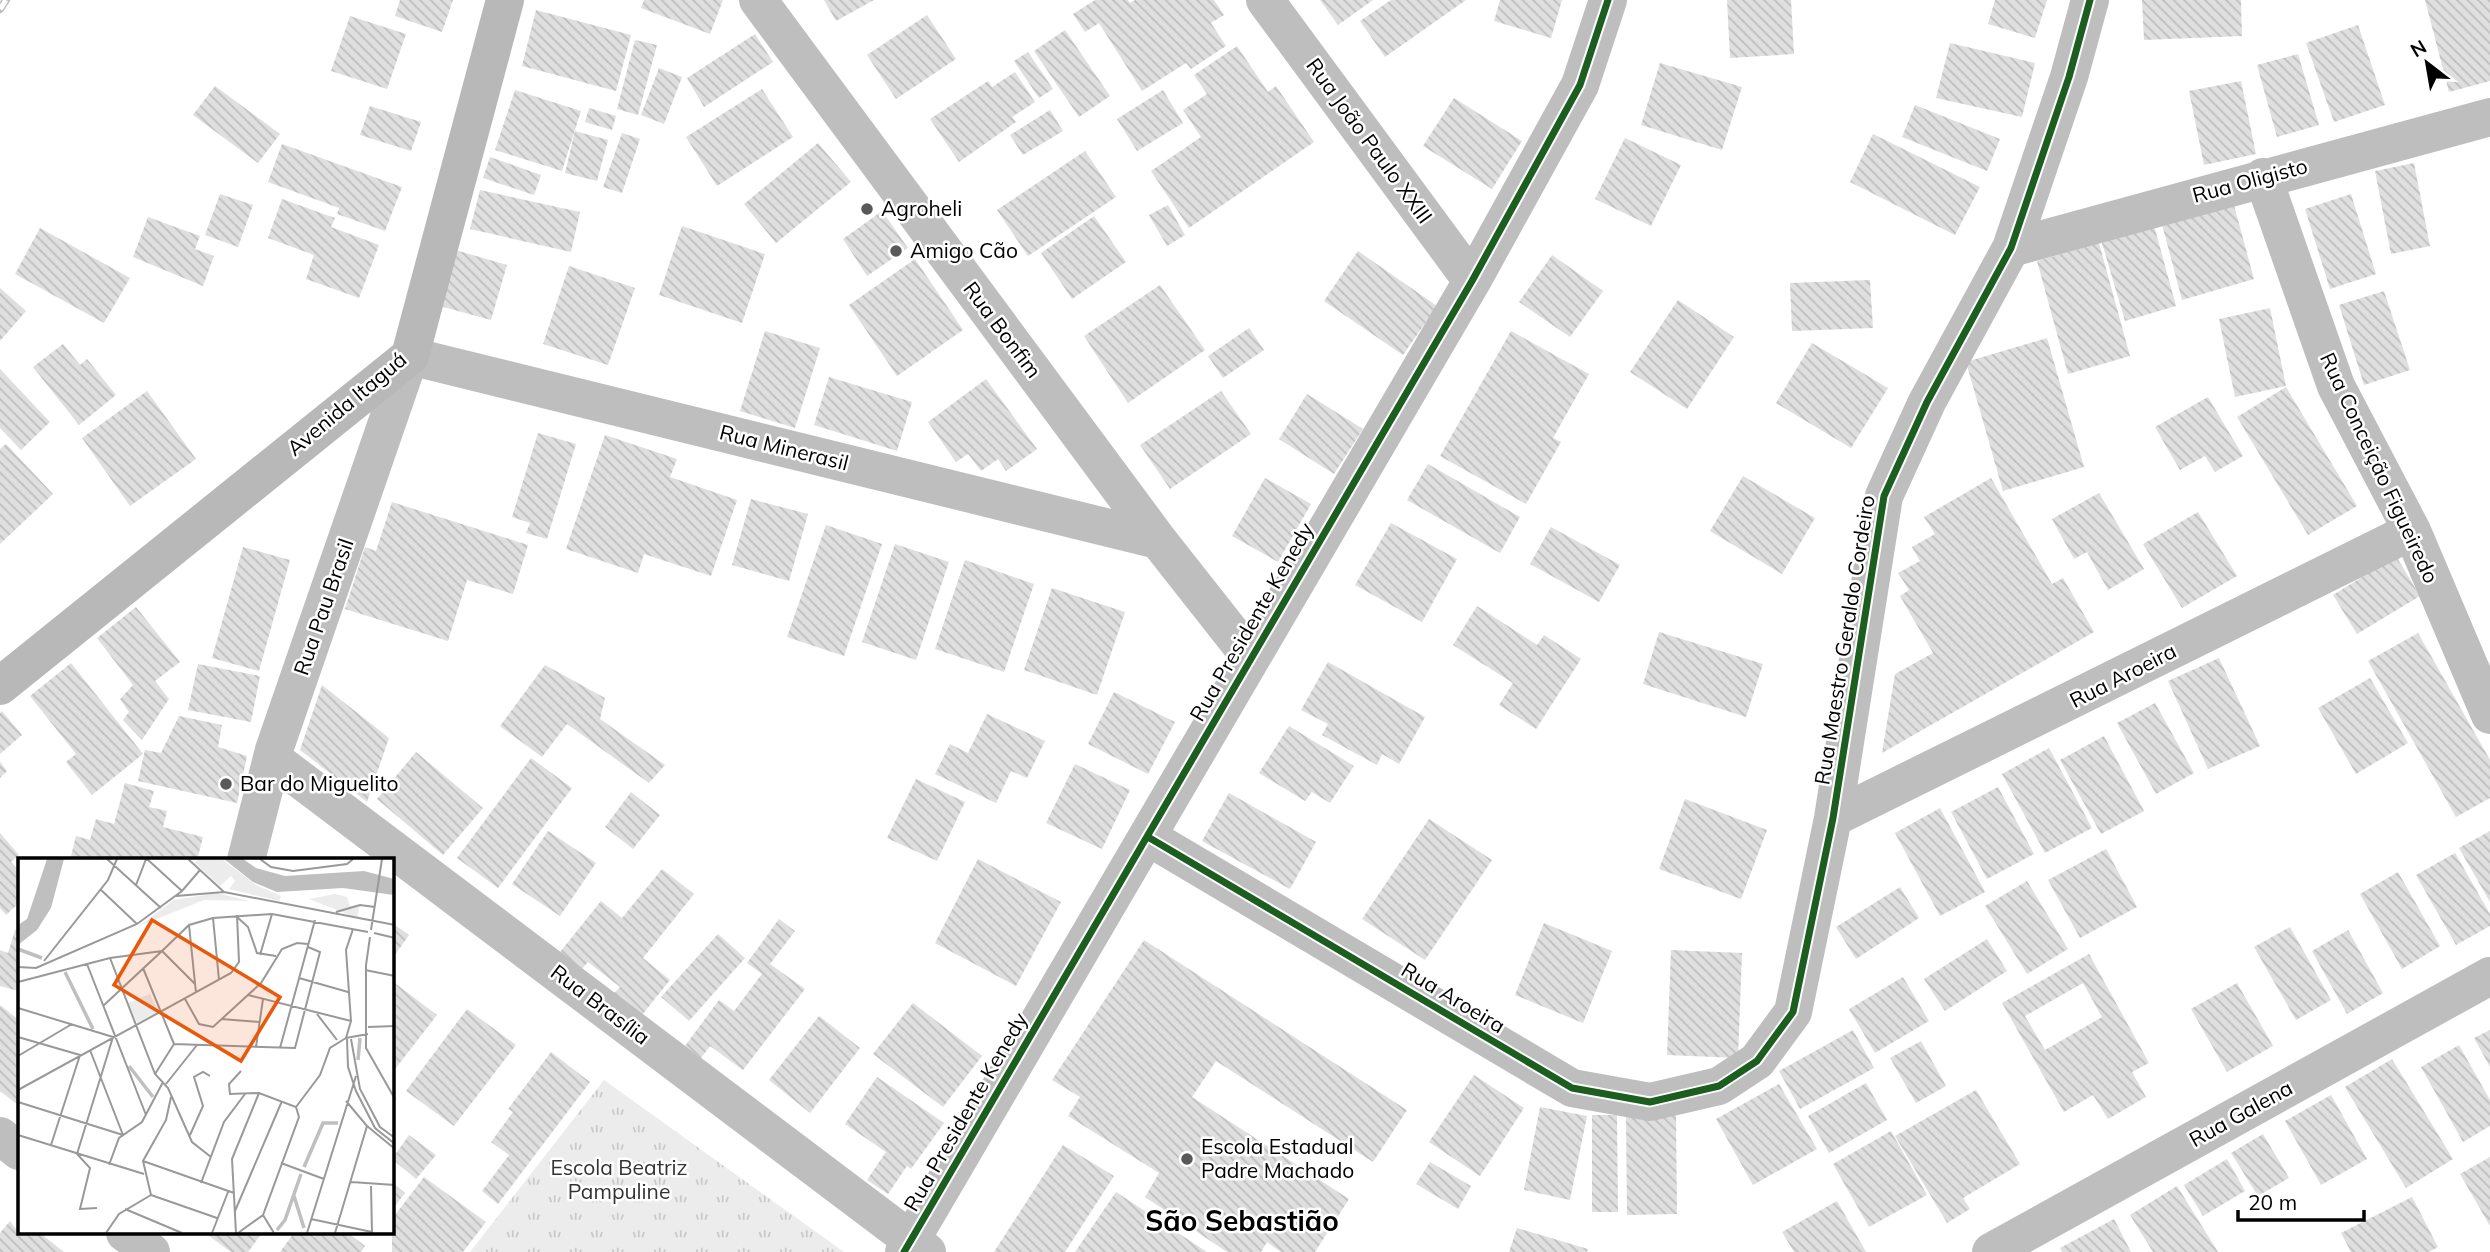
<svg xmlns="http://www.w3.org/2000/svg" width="2490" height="1252" font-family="Mulish,sans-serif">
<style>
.grass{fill:url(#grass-tufts)}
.building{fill:url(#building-back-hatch);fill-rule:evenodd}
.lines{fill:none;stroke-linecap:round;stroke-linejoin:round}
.minor{stroke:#bebebe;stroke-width:38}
.secondary{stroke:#b8b8b8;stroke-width:38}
.rail-casing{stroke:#bebebe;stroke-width:8}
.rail{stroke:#fff;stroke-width:5;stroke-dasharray:16;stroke-linecap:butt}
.cycleway-casing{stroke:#fff;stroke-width:11}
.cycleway{stroke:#1b5e20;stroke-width:7}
.poi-dot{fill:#595959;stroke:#fff;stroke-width:2.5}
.labels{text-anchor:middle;stroke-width:5;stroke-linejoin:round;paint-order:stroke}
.street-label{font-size:21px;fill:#000;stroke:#fff}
.poi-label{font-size:21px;fill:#000;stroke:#fff;text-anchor:start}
.park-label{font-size:21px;fill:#333;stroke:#fff}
.district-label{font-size:28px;font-weight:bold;fill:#000;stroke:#fff}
.inset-river{fill:none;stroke:#bfbfbf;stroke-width:3.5}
.inset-road{fill:none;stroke:#999;stroke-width:2}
.view{fill:#e8590c;fill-opacity:0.15;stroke:#e8590c;stroke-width:3.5}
.inset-edge{fill:none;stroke:#000;stroke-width:3.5}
</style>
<defs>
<pattern id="grass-tufts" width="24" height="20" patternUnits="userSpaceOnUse" patternTransform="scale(1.75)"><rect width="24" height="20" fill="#ececec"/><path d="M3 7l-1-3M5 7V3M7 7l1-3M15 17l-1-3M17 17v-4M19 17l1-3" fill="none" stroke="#c9c9c9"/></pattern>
<pattern id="building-back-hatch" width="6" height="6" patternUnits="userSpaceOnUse" patternTransform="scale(1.75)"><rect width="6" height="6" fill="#dfdfdf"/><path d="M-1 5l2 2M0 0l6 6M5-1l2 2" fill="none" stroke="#bebebe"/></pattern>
</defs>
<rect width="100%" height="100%" fill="#fff"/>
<path class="grass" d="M604 1080 844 1252H470Z"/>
<path class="building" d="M400 0H453L442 32 395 16Z
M644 0H723L710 34 641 8Z
M824 0H874L836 21Z
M1095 0H1128L1130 3 1135 0H1214L1224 15 1211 23 1226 46 1191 69 1186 63 1142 91 1099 23 1085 32 1073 14Z
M1320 0H1373L1338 25Z
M1391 0H1466L1385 57 1360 21Z
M1500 0H1562L1551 38 1494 21Z
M1727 0H1791L1794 54 1730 58Z
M1995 0H2047L2035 38 1988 24Z
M2142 0H2241L2242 36 2144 40Z
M2425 0H2490V81L2449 92Z
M536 10 631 35 616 91 522 66Z
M927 15 956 59 896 99 867 55Z
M350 16 406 34 387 89 331 71Z
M2358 25 2385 105 2334 122 2306 43Z
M1065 30 1110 96 1079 117 1034 51Z
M755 34 773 62 704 107 687 78Z
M635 40 657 45 638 115 617 109Z
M1950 43 2035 63 2022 117 1936 98Z
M1237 46 1268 92 1276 86 1314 142 1189 228 1151 171 1201 137 1183 110 1207 94 1194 75Z
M1028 52 1053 89 1039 98 1014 61Z
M2298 54 2319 125 2277 137 2257 65Z
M1660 63 1742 87 1722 150 1641 125Z
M659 68 682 77 664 124 641 115Z
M1015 72 1035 102 1012 117 1016 122 959 162 930 119 988 81 992 87Z
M2241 81 2256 154 2204 165 2189 91Z
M215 86 280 134 258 163 193 115Z
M762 89 793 137 717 186 686 137Z
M515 90 581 111 562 171 495 150Z
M1163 90 1183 123 1137 151 1117 119Z
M1454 98 1522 141 1492 189 1423 146Z
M1915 105 2000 139 1987 171 1902 137Z
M370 106 421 122 411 151 360 135Z
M589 108 616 116 612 130 585 122Z
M1050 110 1063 131 1023 155 1010 135Z
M575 131 608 140 597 181 565 173Z
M622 133 640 139 622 193 603 187Z
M1873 134 1980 187 1955 235 1850 182Z
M1625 138 1681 165 1651 226 1595 199Z
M818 143 851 182 776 243 744 204Z
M282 144 402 187 385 231 337 214 339 208 268 182Z
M1085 151 1116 197 1028 256 997 210Z
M490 157 541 175 534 195 483 178Z
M2414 163 2430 246 2391 254 2375 171Z
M480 190 580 212 571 252 470 229Z
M220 194 253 205 238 247 205 235Z
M2351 194 2376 274 2330 289 2305 209Z
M2232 198 2254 279 2182 300 2160 217Z
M282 199 335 218 331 227 379 245 359 298 306 279 314 255 268 238Z
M1168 205 1185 235 1167 246 1149 215Z
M882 211 908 248 867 276 843 239Z
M1094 216 1126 262 1072 299 1041 253Z
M148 217 200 236 195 249 214 256 203 286 133 257Z
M2152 218 2176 306 2125 321 2099 233Z
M682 226 765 254 742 323 659 295Z
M40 228 130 278 104 323 15 274Z
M2099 243 2130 356 2068 374 2037 261Z
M452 249 507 265 491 320 436 305Z
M1358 251 1437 306 1403 355 1324 301Z
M1552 255 1603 291 1570 337 1519 302Z
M915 259 963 330 897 376 849 305Z
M569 266 635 288 608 365 543 344Z
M1870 280 1873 328 1792 331 1790 283Z
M1160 285 1205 350 1128 403 1084 336Z
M0 288 26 311 0 341Z
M2384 291 2410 370 2364 385 2339 305Z
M1678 300 1734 337 1687 409 1630 372Z
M2270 308 2286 386 2235 397 2219 319Z
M1249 328 1264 350 1223 378 1208 356Z
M765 331 820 348 795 428 740 411Z
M1511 331 1589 374 1553 438 1561 442 1526 504 1440 456Z
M2047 338 2084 467 2003 491 1966 362Z
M1812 343 1888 388 1851 448 1776 403Z
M63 344 80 365 87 359 116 395 79 425 33 367Z
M0 369 50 422 21 450 0 428Z
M829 377 912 402 897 451 814 425Z
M986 379 1037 449 1006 471 998 459 981 471 968 454 956 462 928 422Z
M2286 387 2357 506 2308 535 2237 417Z
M147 391 196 459 130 506 82 438Z
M1221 391 1251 434 1170 489 1140 445Z
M1307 394 1363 429 1334 474 1279 439Z
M2208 397 2243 456 2215 472 2205 456 2180 470 2155 427Z
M538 433 576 444 547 539 526 533 530 523 512 517Z
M605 435 677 459 670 477 737 500 711 576 644 554 638 573 566 549Z
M6 444 53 494 0 544V449Z
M1428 464 1520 517 1500 553 1407 500Z
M1743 476 1815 518 1782 574 1710 531Z
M1265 478 1311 504 1278 562 1232 536Z
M1991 478 2052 584 2063 578 2094 632 1882 753 1895 674 1933 653 1900 596 1909 590 1898 573 1920 561 1912 547 1935 534 1924 517Z
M2099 493 2144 569 2108 590 2087 552 2074 559 2052 519Z
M751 499 808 514 789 581 732 565Z
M392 502 528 545 513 594 467 580 448 641 345 609 365 547 376 551Z
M2198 512 2237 576 2182 608 2143 544Z
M1391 523 1457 559 1422 622 1355 585Z
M826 525 882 544 844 656 787 637Z
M1551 527 1620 565 1599 602 1530 564Z
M895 544 949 562 916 660 862 642Z
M243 547 290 560 259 671 212 658Z
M2396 556 2420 596 2357 634 2333 595Z
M965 560 1034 584 1004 672 935 649Z
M1052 588 1125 612 1097 695 1024 670Z
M1477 606 1537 645 1544 635 1581 659 1536 729 1499 705 1513 683 1453 645Z
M136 607 180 662 155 681 169 699 142 740 123 720 129 712 120 699 133 685 97 638Z
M1659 632 1763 664 1746 717 1643 684Z
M2418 633 2490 760V798L2456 817 2368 661Z
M2219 658 2260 746 2208 769 2168 681Z
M1328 662 1425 717 1399 764 1382 754 1377 765 1322 735 1328 724 1301 710Z
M71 663 143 754 92 795 66 762 76 754 30 696Z
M198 664 260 676 251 722 188 710Z
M545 665 605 698 600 719 665 765 649 783 567 724 542 757 500 726Z
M2370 678 2408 743 2356 774 2318 708Z
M322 685 389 738 367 802 300 750Z
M1114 692 1175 722 1148 774 1088 744Z
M2155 703 2194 773 2156 794 2117 723Z
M2 711 22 735 0 754V713Z
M987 714 1045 741 1027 778 1011 771 996 803 935 774 950 744 968 753Z
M179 716 222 725 218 747 247 756 237 803 138 781 145 750 161 753Z
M1289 726 1354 766 1330 803 1312 792 1305 801 1259 773Z
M2104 736 2144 811 2101 834 2060 760Z
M2049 748 2092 828 2045 853 2002 774Z
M416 752 483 808 443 855 377 799Z
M531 758 572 788 498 888 457 858Z
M0 762 7 771 0 778Z
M1075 764 1130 790 1102 849 1046 823Z
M916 779 965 802 937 861 887 838Z
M125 783 154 791 149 807 167 811 163 827 203 837 197 860H70L76 836 90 840 96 819 114 824Z
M1998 787 2034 854 1987 879 1951 812Z
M631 792 660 815 633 849 605 827Z
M1229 793 1316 842 1290 889 1202 841Z
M1685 799 1767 830 1741 899 1659 869Z
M1940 808 1985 892 1940 916 1895 833Z
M1429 819 1492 860 1425 960 1362 919Z
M548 831 596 863 560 916 512 884Z
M2490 831V902L2459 848Z
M0 833 19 855 11 862 19 871V903L6 915 0 908Z
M2106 849 2137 907 2080 938 2048 880Z
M2455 853 2490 914V926L2456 945 2416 875Z
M978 859 1061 902 1016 986 935 943Z
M662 869 694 894 643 958 670 980 642 1015 614 993 620 987 588 962 581 970 560 952 601 901 622 918Z
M2398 872 2440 946 2402 969 2360 894Z
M2027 881 2068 949 2027 974 1985 906Z
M1900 887 1919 918 1856 959 1836 927Z
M779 919 795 931 770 964 805 989 743 1070 710 1046 701 1058 685 1046 719 1000 734 1011 762 974 747 963Z
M392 923 409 935 392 959Z
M1544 923 1612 951 1583 1023 1515 995Z
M2290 927 2331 1000 2296 1020 2254 947Z
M15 930 19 931V991L0 986V950L8 953Z
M2348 930 2383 993 2347 1014 2312 951Z
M718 934 745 958 689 1021 661 997Z
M1987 939 2007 971 1945 1011 1924 979Z
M1144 940 1407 1110 1373 1162 1216 1061 1192 1097 1349 1199 1315 1252H1281L1267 1242 1261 1252H1227L1145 1197 1159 1173 1068 1116 1080 1097 1052 1080Z
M1671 950 1742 953 1738 1058 1667 1055Z
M2089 954 2149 1063 2132 1072 2146 1097 2108 1119 2093 1095 2064 1112 2002 1003ZM2083 983 2102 1017 2045 1050 2025 1016Z
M1903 977 1929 1021 1875 1053 1849 1009Z
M392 981 437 1015 392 1073Z
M2237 983 2273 1046 2227 1072 2191 1009Z
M913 1003 982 1056 943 1107 873 1054Z
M0 1005 19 1020 18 1105 0 1091Z
M467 1009 516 1045 454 1126 406 1091Z
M819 1016 860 1048 810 1113 769 1080Z
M1853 1030 1874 1068 1800 1109 1779 1071Z
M2490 1030V1067L2474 1038Z
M1921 1041 1946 1086 1916 1103 1890 1058Z
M2459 1045 2490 1100V1126L2463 1142 2421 1067Z
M551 1052 590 1082 498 1204 482 1191 509 1155 491 1142 513 1112 508 1109Z
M2392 1059 2453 1159 2406 1188 2345 1087Z
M1474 1075 1524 1108 1480 1176 1429 1142Z
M877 1077 944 1123 911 1169 907 1166 888 1194 867 1180 886 1152 845 1124Z
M1866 1083 1887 1120 1829 1153 1808 1116Z
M1779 1084 1817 1149 1753 1185 1716 1119Z
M1976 1090 2020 1164 1963 1198 1970 1209 1947 1223 1895 1136Z
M2331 1095 2367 1159 2321 1185 2285 1121Z
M1540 1107 1587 1116 1570 1200 1524 1190Z
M1676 1114 1677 1214 1627 1215 1626 1115Z
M1592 1115H1617L1618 1212H1592Z
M1891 1131 1927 1195 1869 1227 1833 1164Z
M2263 1134 2289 1178 2258 1196 2231 1153Z
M409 1135 436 1155 416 1179 392 1159Z
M1063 1145 1114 1176 1065 1252H994Z
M2490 1157V1226L2460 1174Z
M2227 1159 2245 1191 2203 1216 2184 1185Z
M1430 1162 1471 1186 1458 1209 1416 1184Z
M424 1177 486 1222 463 1252H392V1219Z
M392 1182 405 1193 392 1210Z
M2177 1186 2218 1252H2153L2130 1215Z
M1116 1192 1207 1252H1075Z
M2412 1197 2438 1247 2429 1252H2351L2341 1233Z
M1837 1201 1866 1252H1794L1782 1232Z
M2114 1219 2131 1252H2062L2060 1248Z
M10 1221 19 1233H40L64 1252H0V1233Z
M1517 1228 1588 1249 1587 1252H1509Z
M205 1233H262L248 1252H231Z
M294 1233H309L314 1237 317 1233H348L365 1246 361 1252H280Z"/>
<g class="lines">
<path class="minor" d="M758 0 1158 540 1251 658
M1265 0 1472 281
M2263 177 2336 386 2412 531 2490 715
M2011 248 2490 117
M273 759 927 1252
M1833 818 2412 531
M1148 837 1572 1088 1650 1102 1719 1086 1757 1061 1793 1012 1833 818 1884 496 1927 402 2011 248 2069 77 2090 0
M246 860 274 750 410 356 1158 540
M0 1136 19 1151
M125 1233 151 1252
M904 1252 1472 281 1580 85 1608 0
M1991 1252 2490 976"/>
<path class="secondary" d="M0 686 410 356 505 0"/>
<defs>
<path id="rail" d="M0 9 6 0"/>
</defs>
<use href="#rail" class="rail-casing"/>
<use href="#rail" class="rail"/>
<defs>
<path id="cycleway" d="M1148 837 1572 1088 1650 1102 1719 1086 1757 1061 1793 1012 1833 818 1884 496 1927 402 2011 248 2069 77 2090 0
M904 1252 1472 281 1580 85 1608 0"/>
</defs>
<use href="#cycleway" class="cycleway-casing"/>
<use href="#cycleway" class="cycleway"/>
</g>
<g class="poi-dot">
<circle cx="867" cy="209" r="7"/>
<circle cx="896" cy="251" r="7"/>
<circle cx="226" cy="784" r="7"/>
<circle cx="1187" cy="1159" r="7"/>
</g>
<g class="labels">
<g class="street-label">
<text transform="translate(1369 141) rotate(54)" y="7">Rua João Paulo XXIII</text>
<text transform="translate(2250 181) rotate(-15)" y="7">Rua Oligisto</text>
<text transform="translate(1002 330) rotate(53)" y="7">Rua Bonfim</text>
<text transform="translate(347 404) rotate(-40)" y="7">Avenida Itaguá</text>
<text transform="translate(784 448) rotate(14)" y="7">Rua Minerasil</text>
<text transform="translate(2379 468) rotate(65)" y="7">Rua Conceição Figueiredo</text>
<text transform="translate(324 607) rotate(-71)" y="7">Rua Pau Brasil</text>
<text transform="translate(1252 622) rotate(-60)" y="7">Rua Presidente Kenedy</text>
<text transform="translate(1845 640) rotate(-81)" y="7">Rua Maestro Geraldo Cordeiro</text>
<text transform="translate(2123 676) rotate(-27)" y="7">Rua Aroeira</text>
<text transform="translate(1453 998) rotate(31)" y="7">Rua Aroeira</text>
<text transform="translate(600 1005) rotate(37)" y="7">Rua Brasília</text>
<text transform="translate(966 1112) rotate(-60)" y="7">Rua Presidente Kenedy</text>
<text transform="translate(2241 1114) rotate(-29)" y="7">Rua Galena</text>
</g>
<g class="poi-label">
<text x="881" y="216">Agroheli</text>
<text x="910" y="258">Amigo Cão</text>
<text x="240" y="791">Bar do Miguelito</text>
<text x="1201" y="1154">Escola Estadual<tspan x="1201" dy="24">Padre Machado</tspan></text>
</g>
<g class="park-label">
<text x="619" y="1175">Escola Beatriz<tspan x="619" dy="24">Pampuline</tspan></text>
</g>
<g class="district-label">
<text x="1242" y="1231">São Sebastião</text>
</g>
</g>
<g transform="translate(18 858)">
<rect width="376" height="376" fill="#fff"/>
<path d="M180 1H204L238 27 263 38 261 43 211 31 217 23 213 18 202 28 177 5ZM317 36 329 39 332 48 342 47 339 60 291 41ZM132 136 140 154 119 165 110 145Z" fill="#ececec"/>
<path d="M199 35 231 43 186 42 121 68 156 42Z" fill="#ececec"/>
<path d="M29 1H46L33 50 19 72 0 87V67L9 61ZM206 1H225L238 10 267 18 346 13 376 21V37L325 30 259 34 235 24Z" fill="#bfbfbf"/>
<path class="inset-river" d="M0 91 24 100M47 114 75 171M340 202 342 180M111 208 135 239M286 309 305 265H320M276 338 286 370M259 372 267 362 283 316"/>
<path class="inset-road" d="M89 1 143 50M129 1 164 33M170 1 206 34M242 1 253 9 275 13 329 6 335 1M118 27 128 1M82 31 119 66M158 38 206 34 377 67M318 54 342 47 357 49M219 59 230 69 239 95 258 98M195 60 201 122M171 67 178 135M335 71 328 92 333 163 328 180 350 176M353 72 364 1M356 75 377 80M352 79 348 107V190L377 241M242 97 254 56M92 100 137 216 150 230 174 284 193 299M26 103 90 22 99 1M69 106 128 257M0 109 18 110 119 66 164 33 182 12M125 110 156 186M347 112 377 118M281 120 330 134M0 124 92 100 144 93 171 67 195 60 254 56 350 74M230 137 333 163M167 141 181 166 195 169 243 125 264 91 279 85 290 86M85 148 144 93 177 126M0 150 95 179 59 296 72 310 62 351 79 350M299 156 319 182M203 161 241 164M350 169 377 168M0 179 62 197 33 287M329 181 330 209 338 233 357 270 377 286M333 181 342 231 362 269 377 280M156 186 277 190 302 94 290 89M238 189 245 141M262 190 297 62M72 192 105 277M0 198 54 166M137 216 156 186M148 226 179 187M0 232 213 115 221 104 219 57M0 244 105 277M278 249 302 217 312 190 328 180M349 268 377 291M0 277 126 316M172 277 185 248 176 219 185 214 192 218M125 303 216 335M263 305 306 321M91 307 101 280 124 264 145 224M333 324 377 327M183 325 206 264 227 236M353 328 354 375M133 337 125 303 148 262 153 239M133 337 199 360M107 351 164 375M217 353 264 243M245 357 256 375M293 361 354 374M88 375 101 356 133 337M194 375 210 334M218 375 214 301 241 235M220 375 245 357 281 259 278 249 241 235 212 236 211 226 223 213M289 375 338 218M317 375 349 268 328 243"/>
<path class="view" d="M134 62 262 139 223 203 96 127Z"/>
<rect width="376" height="376" class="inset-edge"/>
</g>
<g transform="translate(2427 63) rotate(329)" stroke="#ffffff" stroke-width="5" paint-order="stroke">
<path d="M0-5L12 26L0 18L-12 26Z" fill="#000000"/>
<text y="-10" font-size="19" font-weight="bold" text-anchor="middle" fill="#000000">N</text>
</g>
<path d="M2238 1210v10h126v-10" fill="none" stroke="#000000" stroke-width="3.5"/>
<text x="2248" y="1210" font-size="21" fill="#000000" stroke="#ffffff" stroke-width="5" paint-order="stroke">20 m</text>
</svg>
